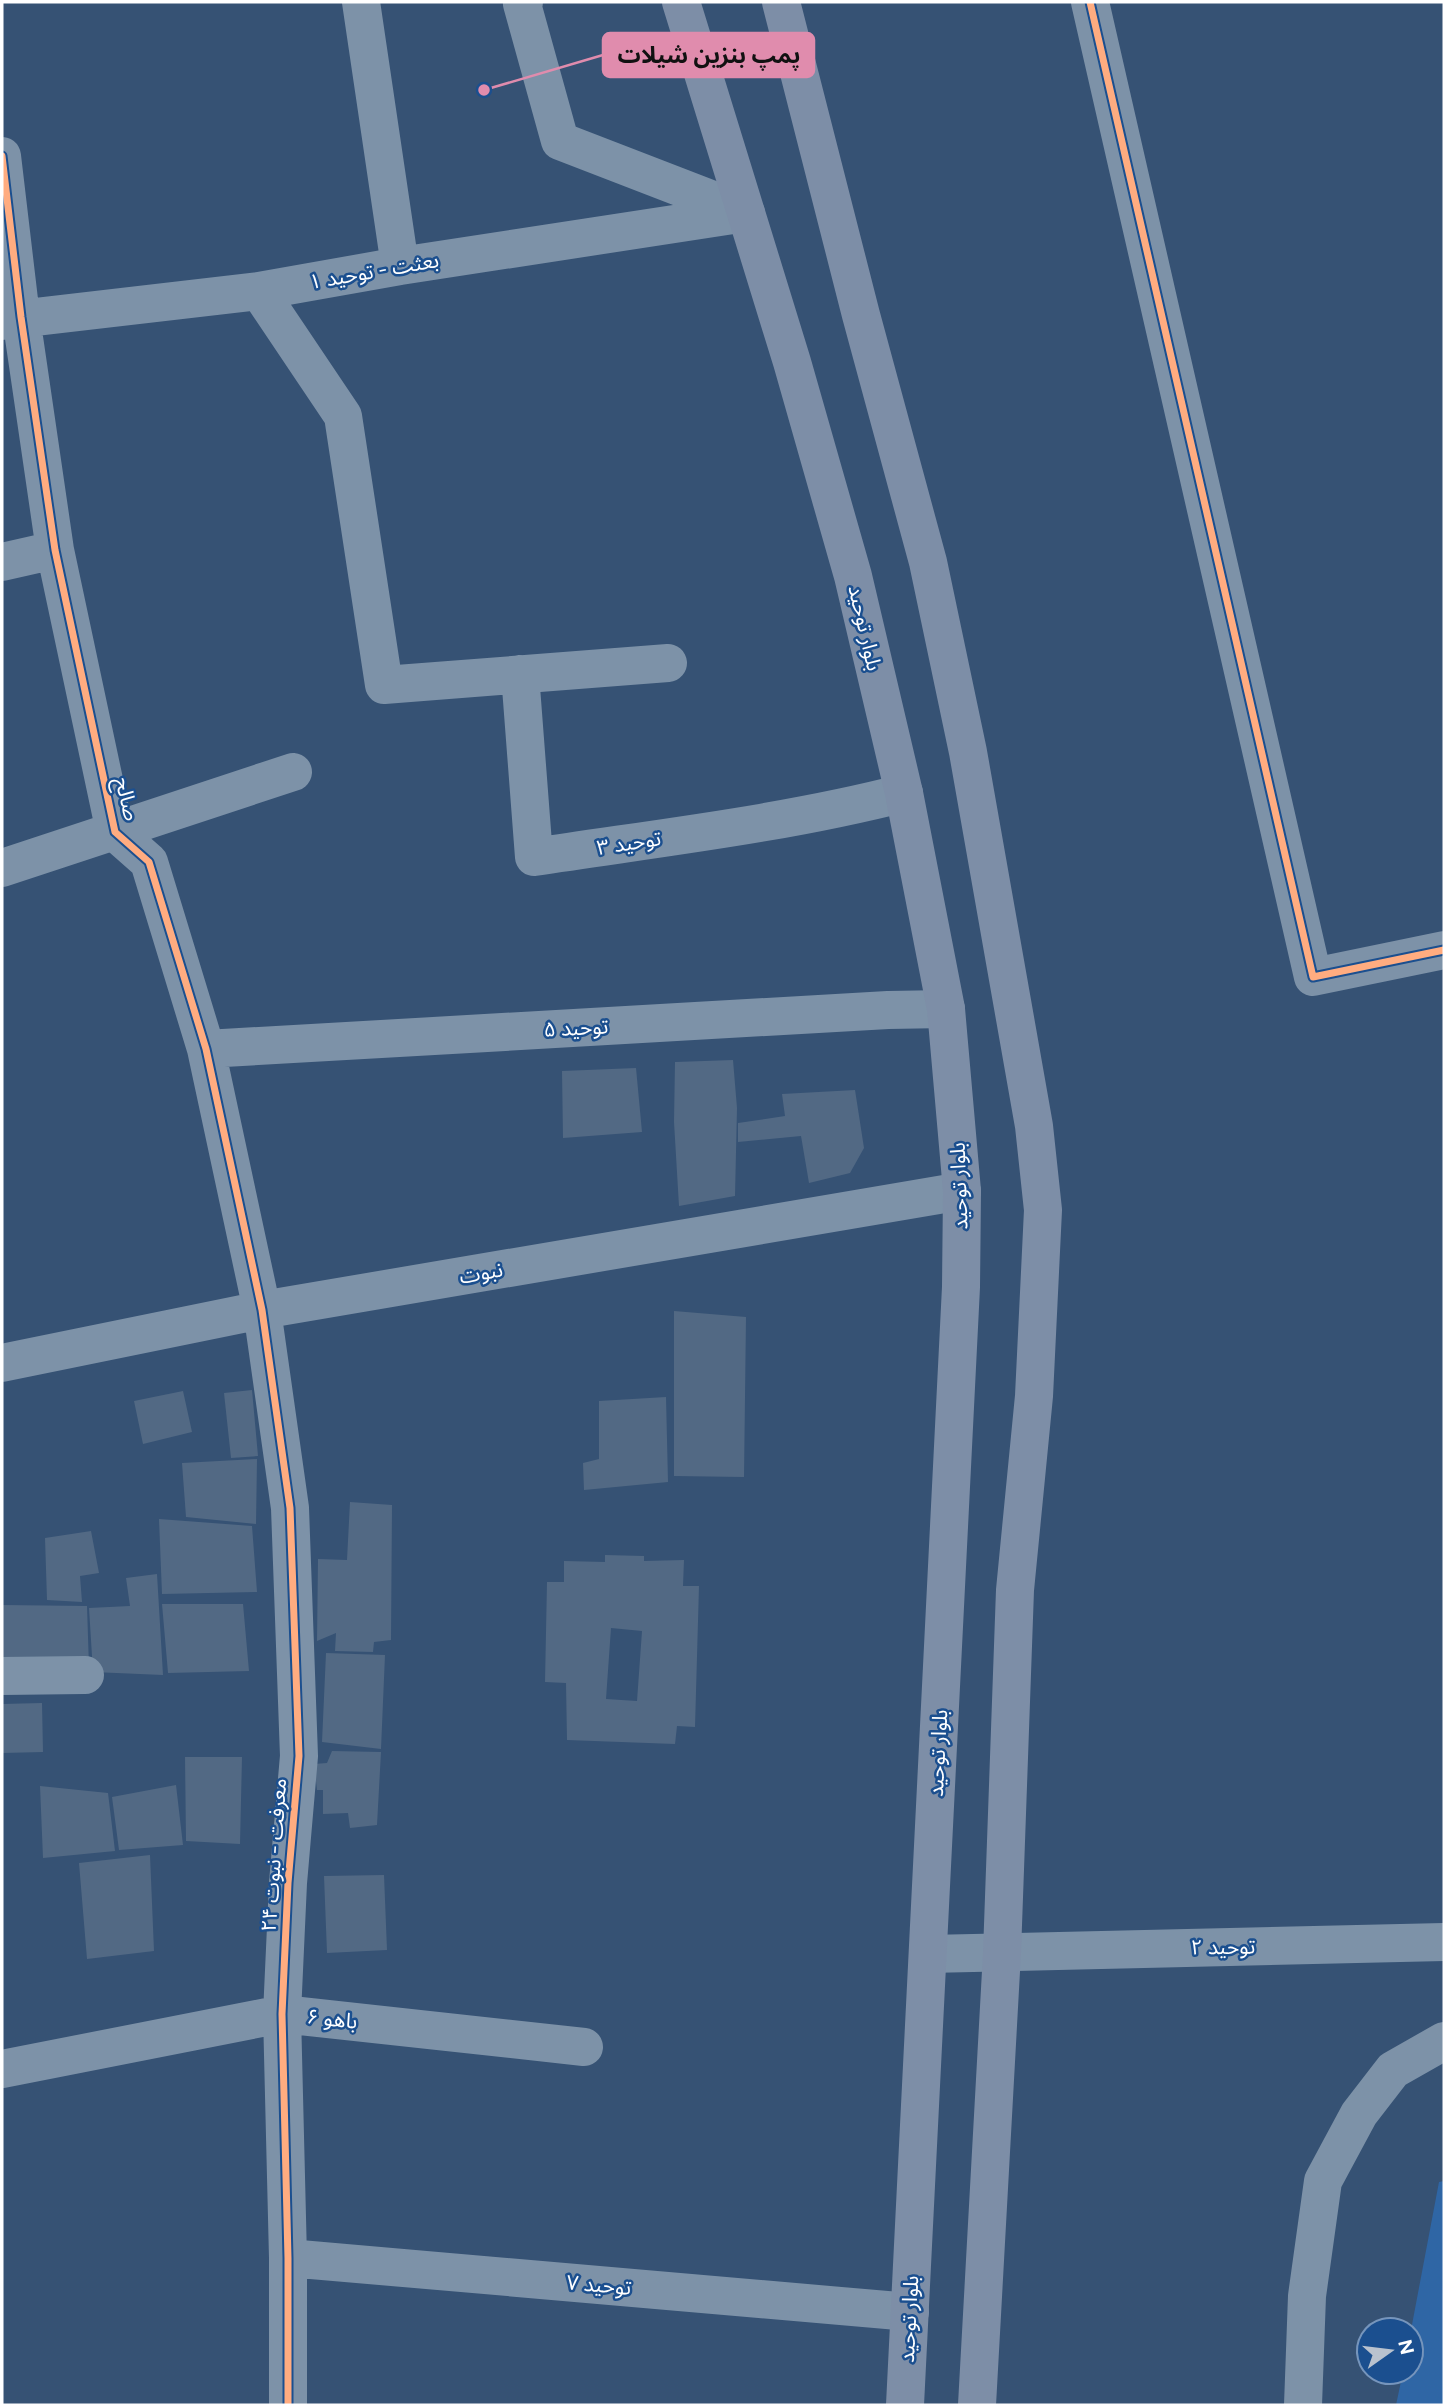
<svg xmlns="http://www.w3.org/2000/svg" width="1446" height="2407" font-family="Figtree,'Noto Sans Arabic',sans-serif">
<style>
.green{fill:#2f66a5}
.building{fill:#526984;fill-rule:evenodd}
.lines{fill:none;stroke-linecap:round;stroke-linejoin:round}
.minor{stroke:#7d92a8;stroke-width:38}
.major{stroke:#7d8ea7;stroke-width:38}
.cycleway-casing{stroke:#1b4f8f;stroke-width:11}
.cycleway{stroke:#ffac80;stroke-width:7}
.labels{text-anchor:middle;stroke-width:5;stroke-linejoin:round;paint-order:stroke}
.street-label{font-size:21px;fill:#fff;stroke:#1b4f8f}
.leader{fill:none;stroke:#e08cad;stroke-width:2.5}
.callout-dot{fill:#e08cad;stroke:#1b4f8f;stroke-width:2.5}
.callout{fill:#e08cad;stroke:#e08cad;stroke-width:2.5}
.callout-label{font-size:23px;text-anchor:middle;font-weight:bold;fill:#111}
</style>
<rect width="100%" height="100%" fill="#365274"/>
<path class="green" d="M1444 2181V2405H1396L1403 2372H1411V2330L1439 2182Z"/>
<path class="building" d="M733 1060 737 1108 735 1196 679 1206 674 1122 675 1062Z
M636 1068 642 1132 563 1138 562 1071Z
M855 1090 864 1148 850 1173 809 1183 801 1136 738 1142V1123L785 1116 782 1094Z
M674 1311 746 1317 744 1477 674 1476Z
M252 1390 258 1456 231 1458 224 1393Z
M183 1391 192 1432 143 1444 134 1401Z
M666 1397 668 1482 584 1490 583 1463 599 1459V1401Z
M257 1459 256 1524 186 1517 182 1463Z
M350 1502 392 1505 391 1640 374 1642 373 1652 335 1651 336 1633 317 1641 318 1559 347 1560Z
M159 1519 252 1526 257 1592 162 1594Z
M91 1531 99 1573 80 1576 82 1602 47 1600 45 1538Z
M605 1555 644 1556V1561L684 1560 683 1586H699L695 1727 677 1726 675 1744 567 1740 566 1683 545 1682 547 1582H564V1561L605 1562ZM611 1628 642 1631 637 1701 606 1699Z
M157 1574 163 1675 93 1672 89 1608 130 1606 126 1578Z
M162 1604H243L249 1671 168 1673Z
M2 1605 87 1606 89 1667 2 1670Z
M326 1653 385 1655 381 1749 322 1742Z
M42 1703 43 1752 2 1753V1704Z
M332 1751 381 1752 377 1825 350 1828 348 1813 323 1814V1790H317L314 1764 327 1763Z
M185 1757H242L240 1844 186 1841Z
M176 1785 183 1845 119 1850 112 1797Z
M40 1786 108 1793 115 1851 43 1858Z
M150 1855 154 1951 87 1959 79 1863Z
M384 1875 387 1950 327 1953 324 1876Z"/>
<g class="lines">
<path class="minor" d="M361 2 400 266
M524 2 522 4 560 141 744 212
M1090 2 1313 977 1444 950
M2 156 21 317 55 550 115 832 149 862 206 1049 262 1310 290 1508 299 1756 288 1883 282 2014 288 2258V2405
M259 291 343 416 384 685 668 663
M2 321 259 291 400 266 746 213
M2 562 55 550
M520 674 534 857C658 838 783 824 904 793
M2 868 293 772
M206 1049 888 1010 946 1009
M2 1363 262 1310 962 1191
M2 1676 85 1675
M928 1954 1444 1942
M2 2069 282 2014 584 2047
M288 2258 910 2312
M1303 2405 1307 2296 1323 2181 1359 2114 1393 2070 1444 2041"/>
<path class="major" d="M681 2 792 362 853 576 904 793 946 1009 962 1191 961 1287 905 2405
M781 2 861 315 928 562 968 752 1034 1126 1043 1210 1034 1396 1015 1590 1002 1953 977 2405"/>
<defs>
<path id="cycleway" d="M1090 2 1313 977 1444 950
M2 156 21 317 55 550 115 832 149 862 206 1049 262 1310 290 1508 299 1756 288 1883 282 2014 288 2258V2405"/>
</defs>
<use href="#cycleway" class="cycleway-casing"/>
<use href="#cycleway" class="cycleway"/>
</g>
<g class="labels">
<g class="street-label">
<text transform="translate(374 271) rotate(-10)" y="7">بعثت - توحید ۱</text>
<text transform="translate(865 628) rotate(77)" y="7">بلوار توحید</text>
<text transform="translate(127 799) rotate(76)" y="7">صالح</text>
<text transform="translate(629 843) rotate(-9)" y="7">توحید ۳</text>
<text transform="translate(576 1028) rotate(-3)" y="7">توحید ۵</text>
<text transform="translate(959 1186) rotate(-92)" y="7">بلوار توحید</text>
<text transform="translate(481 1273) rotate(-10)" y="7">نبوت</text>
<text transform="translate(938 1753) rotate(-87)" y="7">بلوار توحید</text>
<text transform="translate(274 1855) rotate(-86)" y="7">معرفت - نبوت ۲۴</text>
<text transform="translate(1223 1947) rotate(-1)" y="7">توحید ۲</text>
<text transform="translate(332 2019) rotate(6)" y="7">باهو ۶</text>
<text transform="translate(599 2285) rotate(5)" y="7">توحید ۷</text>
<text transform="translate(909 2319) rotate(-87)" y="7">بلوار توحید</text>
</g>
</g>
<path class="leader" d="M484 90L603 55"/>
<circle class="callout-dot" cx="484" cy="90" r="7"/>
<rect class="callout" x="603" y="33" width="211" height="44" rx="7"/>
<g class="callout-label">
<text x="709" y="63">پمپ بنزین شیلات</text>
</g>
<rect width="1446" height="2407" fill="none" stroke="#ffffff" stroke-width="7"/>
<g transform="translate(1390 2351) rotate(76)"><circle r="33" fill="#1b4f8f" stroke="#7695bc" stroke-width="2"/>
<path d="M0-5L12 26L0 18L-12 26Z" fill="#b9c2ce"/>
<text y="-10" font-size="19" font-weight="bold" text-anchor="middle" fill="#ffffff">N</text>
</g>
</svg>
